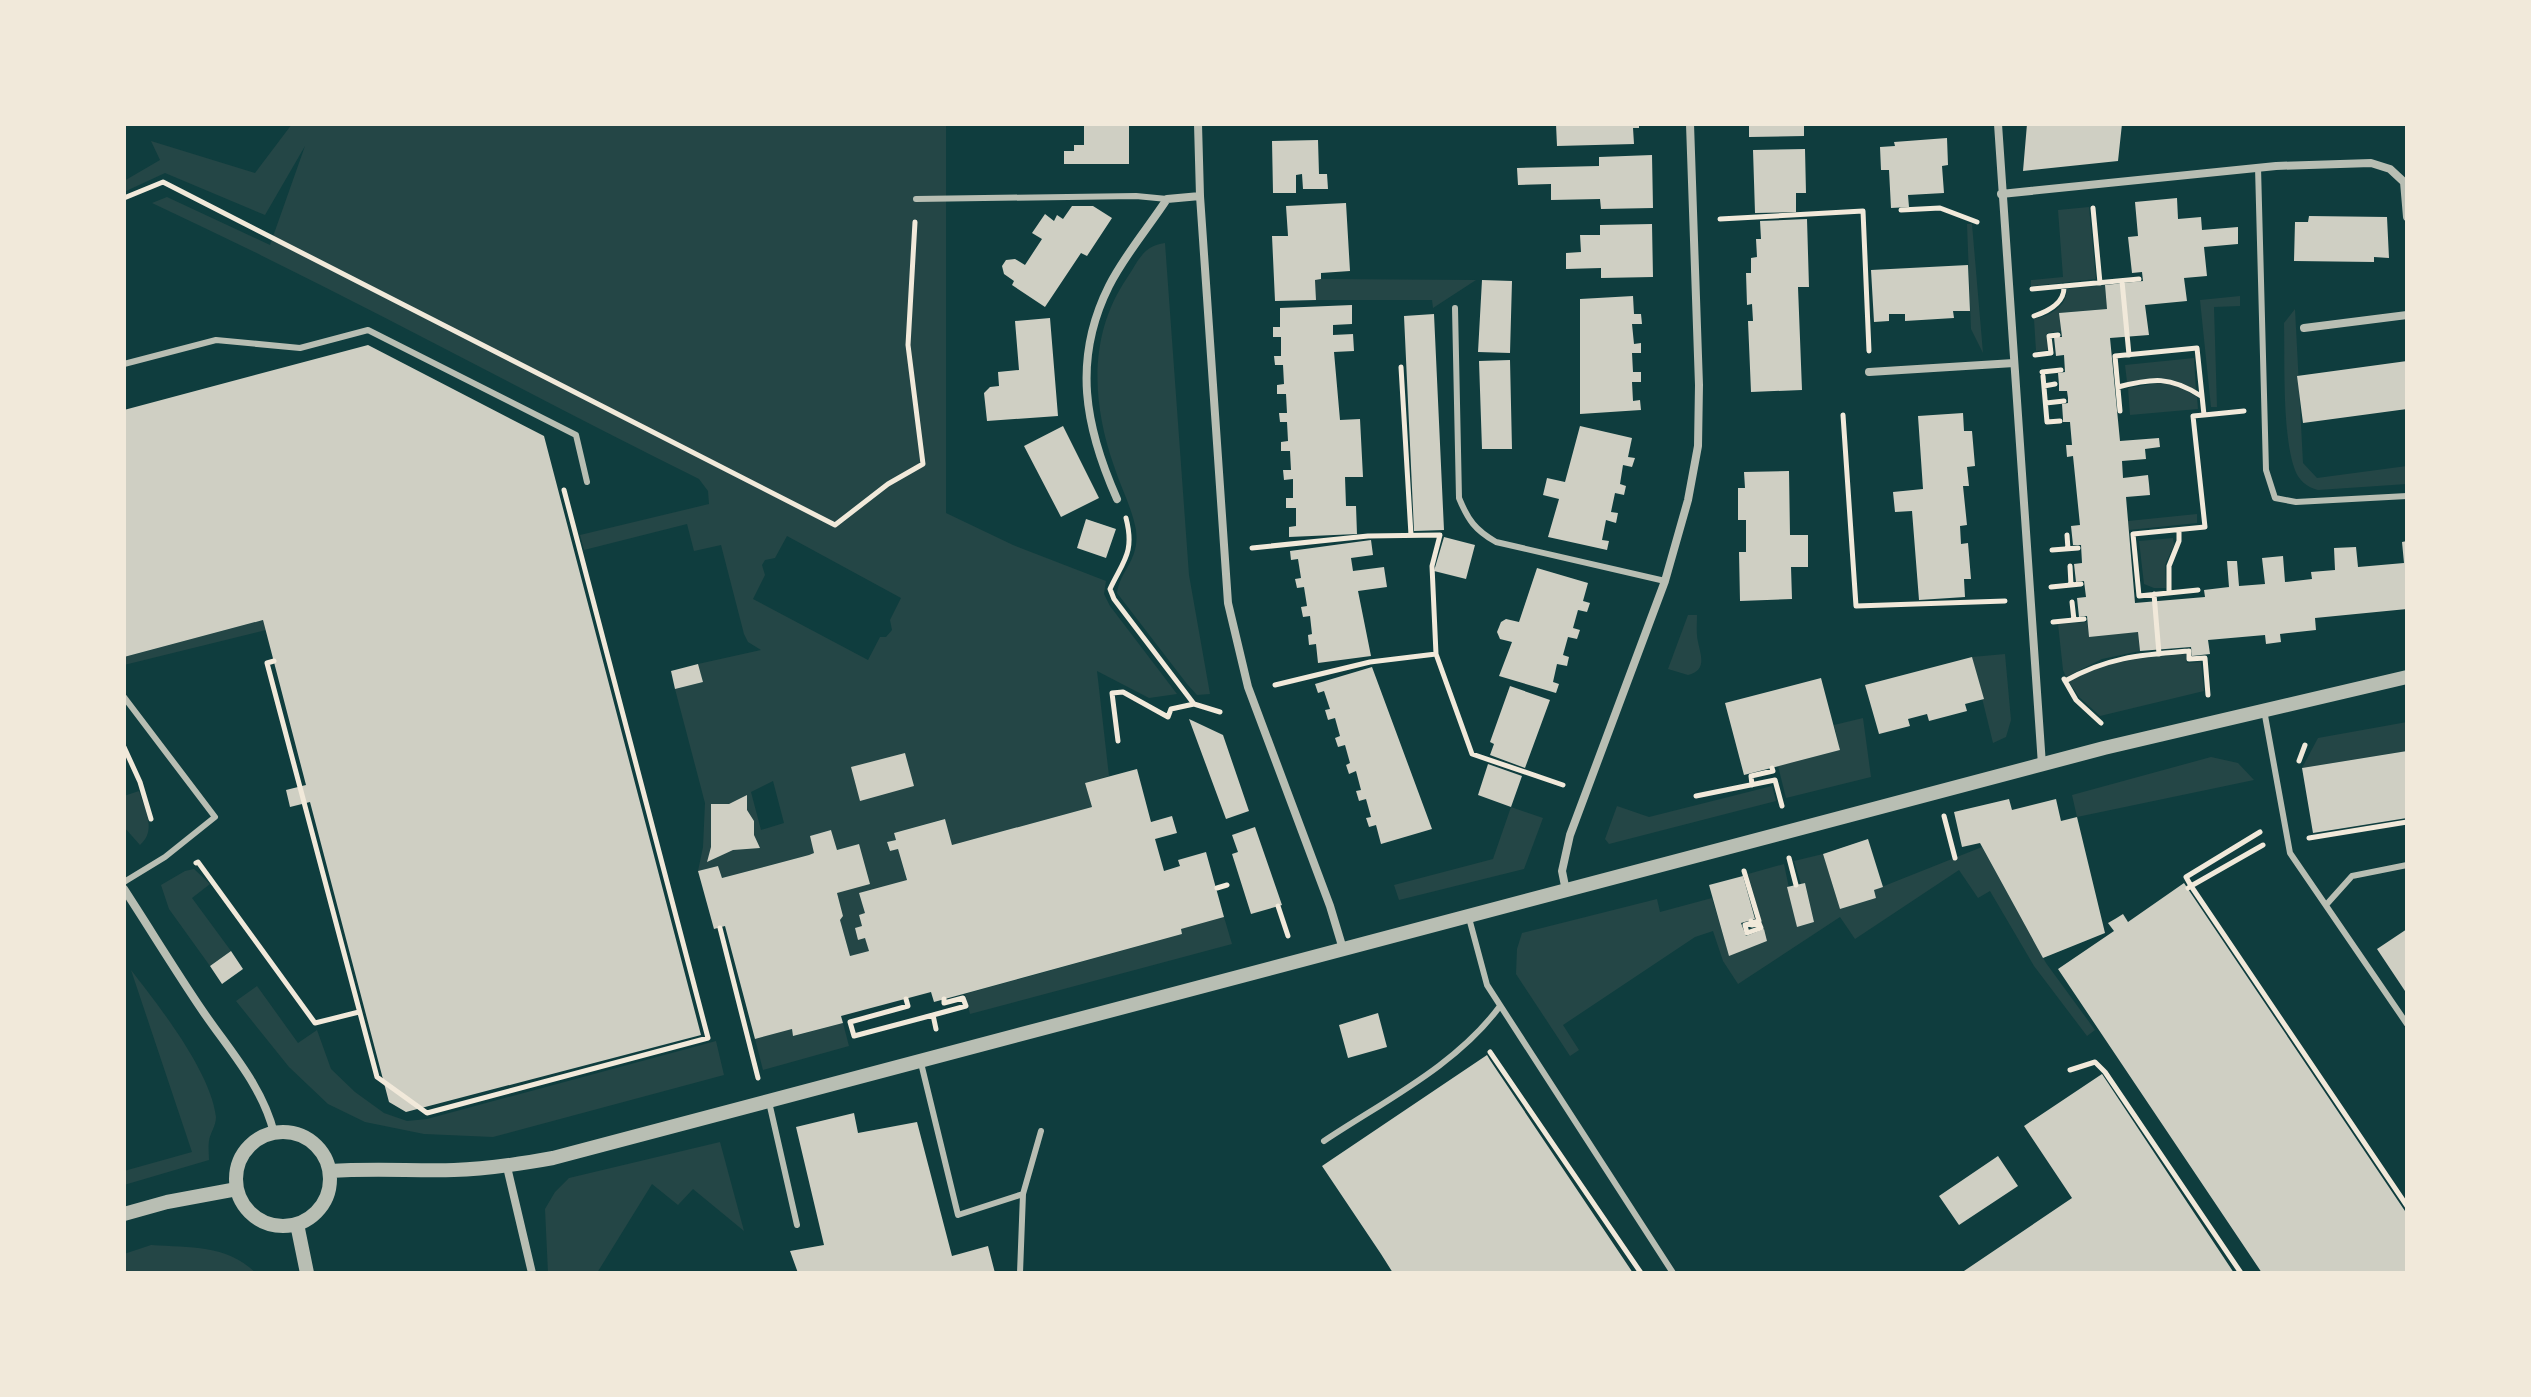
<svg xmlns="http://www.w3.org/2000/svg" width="2531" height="1397" font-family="'Exo 2',sans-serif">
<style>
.green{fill:#244646;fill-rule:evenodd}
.building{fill:#cfcfc3}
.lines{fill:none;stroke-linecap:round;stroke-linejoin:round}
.path{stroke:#f1e9da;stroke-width:5}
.service{stroke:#b8beb3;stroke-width:6}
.minor{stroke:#b8beb3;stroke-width:8}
.tertiary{stroke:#b8beb3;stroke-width:14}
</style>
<rect width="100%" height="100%" fill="#0f3d3e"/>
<path class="green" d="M292 124H946V513L1013 545 1106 581 1104 594 1110 606 1177 694 1149 698 1097 671 1109 776 1085 783 1092 807 952 845 944 819 894 833 896 840 887 842 889 851 898 849 912 900 859 915 869 951 850 956 840 920 843 916 837 893 859 844 837 850 831 830 814 853 809 855 722 878 718 866 698 871 703 847 705 803 675 689 703 682 698 664 761 650 748 642 744 634 721 545 694 551 687 524 584 550 580 535 709 504 708 491 699 479C516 388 337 289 152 203L167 197 270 245 305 146 265 215 165 173 124 192V181L160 160 151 141 255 173ZM787 536 901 598 890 620 892 630 886 637H880L868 660 753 599 765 575 762 565 765 560 775 558ZM773 781 784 823 761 830 751 792Z
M2089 207 2096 279 2031 286V280L2063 277 2058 210Z
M1967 224H1972L1983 353 1971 329Z
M1165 243 1189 575 1210 694 1197 695 1187 684 1117 593C1120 570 1140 560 1136 530 1132 508 1121 488 1114 466 1092 403 1088 335 1127 278 1139 260 1143 246 1165 243Z
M1315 280 1321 279 1476 280 1433 308 1432 300H1316Z
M2105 285 2107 309 2060 313 2061 331 2047 333 2048 350 2036 351 2034 319C2050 316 2067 306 2067 289Z
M2240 296V306L2214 307 2217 407H2211L2200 300Z
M2295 309 2303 463 2317 478 2407 466V484L2318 490C2307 487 2299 481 2295 470 2282 435 2285 362 2284 323Z
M2194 358 2196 391C2173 375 2154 377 2127 382L2125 365Z
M2164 382 2177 385 2197 397 2198 409 2130 415 2128 388Z
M2197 514V523L2129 530 2128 521Z
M2173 538 2174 545 2165 565 2166 588H2154L2144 584 2139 541Z
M1688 615H1697C1697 623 1696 634 1698 642 1701 656 1707 670 1688 675L1668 669Z
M263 620 266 630 124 665V657Z
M2087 622 2089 636 2138 632 2140 651 2102 659 2066 677 2063 670 2058 624Z
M2005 654 2011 720 2006 737 1993 743 1972 657Z
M2186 654 2187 663 2201 662 2204 691 2100 716 2079 697 2069 682C2106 660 2145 657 2186 654Z
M1863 718 1871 777 1786 798 1778 766 1840 750 1834 725Z
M2407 722V751L2302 768 2318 738Z
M2211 757 2238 763 2254 780 2077 817 2072 795Z
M1772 786 1776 801 1609 844 1605 839 1617 806 1649 817Z
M139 791C145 810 157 830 140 845L124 827V796Z
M1511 807 1543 818 1524 869 1399 900 1394 885 1493 859Z
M1982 847 2046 963 2095 1030 2087 1036 2034 966 1990 891 1978 898 1959 870 1855 939 1840 917 1738 984 1723 961 1713 931 1695 937 1563 1025 1579 1050 1570 1056 1516 974 1517 949 1522 933 1657 899 1660 912 1712 898 1729 955 1767 941 1748 874 1784 864 1797 927 1814 922 1805 883 1801 884 1794 861 1823 854 1840 909 1876 898 1874 890Z
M194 869 210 884 192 898 231 951 210 966 169 909 161 885 185 871Z
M1224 917 1232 944 970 1014 965 994 1182 934 1181 929Z
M131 970C159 1006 211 1072 216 1117 216 1126 210 1133 209 1141 208 1147 209 1154 209 1160L124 1185V1171L192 1152Z
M257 986 298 1043 317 1030 331 1069 355 1092 384 1113 407 1121 427 1119 716 1041 724 1075 493 1137 424 1134 365 1122 328 1104 289 1067 236 1001Z
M843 1023 849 1046 763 1070 755 1039 792 1029 794 1036Z
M720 1142 744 1231 693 1189 678 1205 652 1184 597 1273H548L545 1209 555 1192 569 1178Z
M151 1245C191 1248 226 1244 256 1273H124V1254Z"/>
<path class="building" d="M1084 124H1129V164H1064V151H1074V145H1084Z
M1556 124H1639V128H1633L1634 144 1557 146Z
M1749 124H1804V136L1749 137Z
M2027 124H2122L2118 161 2023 171Z
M1947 138 1948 165 1942 166 1944 193 1908 195 1909 207 1891 208 1889 170H1881L1880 147 1895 146 1894 142Z
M1318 140 1319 174H1327L1328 189H1303L1302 174 1296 175V193H1273L1272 141Z
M1805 149 1806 193H1796V212L1755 213 1753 150Z
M1652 155 1653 208 1601 209 1600 199 1551 200V184L1518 185 1517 168 1599 166V157Z
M2177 198 2178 219 2201 217 2202 230 2238 227V244L2204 247 2207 276 2184 278 2187 301 2145 305 2149 335 2110 338 2120 441 2159 438 2160 447 2145 449 2146 459 2122 461 2123 478 2148 475 2149 484 2150 495 2126 497 2135 603 2205 597 2204 590 2229 587 2227 561H2237L2239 586 2265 584 2262 558 2283 556 2285 582 2312 579 2311 572 2335 570 2334 548 2356 547 2358 567 2404 563 2402 542 2407 541V609L2315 618 2316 630 2280 634 2281 642 2266 644 2265 635 2208 640 2210 654 2192 656 2191 647 2140 651 2138 632 2089 637 2087 616 2079 617 2077 598 2086 597 2084 581 2076 582 2074 564 2082 563 2081 545H2073L2071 526 2080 525 2073 456 2067 457 2066 445H2072L2070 422H2063V419L2062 404 2068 403V398L2067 391H2059V385L2058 373 2065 372 2064 355 2056 356 2054 337H2062L2059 313 2107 309 2105 285 2143 281 2142 272 2132 273 2128 237 2138 236 2135 202Z
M1346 203 1350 271 1321 273V279L1315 280 1316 300 1275 301 1272 236H1288L1286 206Z
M1072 206H1093L1112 218 1087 256 1081 253 1045 307 1012 285 1014 281 1004 274 1002 266 1006 260 1015 259 1025 265 1042 239 1032 233 1045 214 1054 221 1057 215 1063 219Z
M2309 216 2387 217 2389 258 2374 257V262L2294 261 2295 222H2308Z
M1807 219 1809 287H1798L1802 390 1751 392 1748 321H1753L1752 304 1747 305 1746 273H1751V258L1757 257 1756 239H1761L1760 221Z
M1652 224 1653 277 1601 278V268L1566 269V253L1581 252 1580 235H1600V225Z
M1968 265 1970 311H1953L1954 318 1905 321V314H1889V321L1874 322 1871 270Z
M1482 280 1512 281 1510 353 1478 352Z
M1633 296 1634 314H1641L1642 324H1632L1634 344 1641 343V353H1632L1633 372H1641V382H1632L1633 401 1640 400 1641 410 1580 414V299Z
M1352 305V324L1333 325V335L1353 334 1354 351 1334 352 1340 420 1360 419 1363 477H1345L1346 506H1356L1357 534 1289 537V527L1296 526V508H1286V498H1293V479L1284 480 1283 470H1291L1290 451H1281V442L1288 441 1287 422H1280L1279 413H1287L1286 394H1277V385L1284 384 1283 365H1275L1274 356H1281V337H1273V327H1280V308Z
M1434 314 1444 530 1414 531 1404 316Z
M1050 318 1058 416 987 421 984 393 990 387 999 386 998 372 1019 370 1015 321Z
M368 345 544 436 701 1035 406 1112 389 1102 310 802 290 807 286 790 306 785 263 620 124 657V410Z
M1510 360 1512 449H1482L1479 361Z
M2407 361V409L2303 423 2297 376Z
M1963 413 1964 431H1972L1975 466 1967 467 1969 486H1963L1967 525 1960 526 1961 544 1968 543 1971 579H1964L1965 597 1919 600 1912 511 1895 512 1893 492 1923 489 1918 416Z
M1063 426 1099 498 1061 517 1024 446Z
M1580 426 1632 438 1628 457 1635 458 1632 467 1623 465 1620 484 1626 486 1624 495 1615 493 1611 512 1618 513 1616 523 1606 520 1602 540 1609 541 1607 550 1548 537 1559 499 1543 495 1547 478 1565 482Z
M1789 471 1790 535H1808V567H1791L1792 599 1740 601 1739 552H1746V520H1738V488H1745L1744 472Z
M1086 519 1116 529 1106 558 1077 548Z
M1444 537 1475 545 1466 579 1434 571Z
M1371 540 1373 555 1351 558 1353 571 1384 567 1387 587 1358 591 1371 656 1318 663 1316 644 1309 645 1308 635 1312 634 1310 616 1303 617 1301 607 1307 606 1304 587 1297 588 1295 579 1301 578 1298 559 1291 560 1290 551Z
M1537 568 1588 583 1583 601 1590 603 1587 612 1578 610 1573 628 1580 630 1577 639 1568 637 1563 655 1569 657 1567 666 1557 664 1553 682 1559 684 1556 693 1499 676 1512 642 1500 639 1497 632 1501 622 1506 619 1519 622Z
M1972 657 1984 699 1965 704 1967 711 1929 721 1927 714 1908 719 1910 726 1879 734 1865 685Z
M698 664 703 682 675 689 671 671Z
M1372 667 1432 829 1381 844 1376 825 1369 827 1366 818 1371 817 1366 799 1359 801 1356 791 1361 790 1356 771 1349 774 1346 765 1350 763 1345 745 1338 747 1335 738 1340 736 1335 718 1328 720 1325 710 1330 709 1324 691 1318 693 1315 684Z
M1821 678 1840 750 1744 775 1725 703Z
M1510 686 1550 700 1525 768 1490 755 1494 744 1490 742Z
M1189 719 1223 735 1249 811 1226 819Z
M2407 751V818L2313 833 2302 768Z
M905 753 914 786 860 801 851 767Z
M1488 764 1522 776 1511 807 1478 795Z
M1137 769 1151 822 1172 816 1177 833 1155 839 1164 871 1180 866 1178 860 1206 852 1224 917 1181 929 1182 934 934 1002 931 992 841 1016 843 1023 793 1036 792 1029 755 1039 725 926 714 929 698 871 718 866 722 878 809 855 814 853 810 836 831 830 837 850 859 844 870 884 837 893 843 916 840 920 850 956 869 951 865 938 858 940 855 928 862 926 859 915 865 913 859 893 907 880 898 849 890 851 887 842 896 840 894 833 945 819 952 845 1092 807 1085 783Z
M747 795V810L754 821V835L760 848 733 850 707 862 711 847V804H729Z
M2009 799 2012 810 2056 799 2061 821 2077 817 2105 933 2043 958 1980 843 1962 847 1954 812Z
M1255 827 1282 905 1251 914 1232 854 1238 852 1232 835Z
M1868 839 1883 887 1874 890 1876 898 1840 909 1823 854Z
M1743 876 1755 919 1741 923 1746 936 1764 929 1767 941 1729 956 1709 885Z
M1805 883 1814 922 1797 927 1787 887Z
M2184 883 2407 1214V1273H2262L2058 969 2114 931 2108 923 2115 919 2123 914 2128 922Z
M2407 929V994L2377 949Z
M231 951 243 969 222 984 210 966Z
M1378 1013 1387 1047 1348 1058 1339 1025Z
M1487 1055 1490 1060 1633 1273H1393L1381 1254 1322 1166Z
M2102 1074 2234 1273H1961L2072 1198 2024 1126Z
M854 1113 858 1133 917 1122 952 1256 988 1246 995 1273H798L790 1251 824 1245 796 1127Z
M1998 1156 2018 1186 1959 1225 1939 1196Z"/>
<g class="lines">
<path class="path" d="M124 198 163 182 835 525 888 484 923 464 908 345 915 222
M2093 208 2100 283
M1901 210 1940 208 1977 222
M1720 219 1863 211 1869 351
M2122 281 2129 355
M2032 289 2139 279
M2034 316C2049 311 2065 303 2064 286
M2035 355 2051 353 2049 336 2058 335
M1401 367 1411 535
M2042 372 2061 370
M2043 376 2047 422 2060 421
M2044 386 2055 384
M2118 387C2153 378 2170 376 2201 396
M2046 403 2064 401
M2120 411 2115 356 2197 348 2204 415 2244 411
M1843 415 1856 606 2005 601
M1126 518C1135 553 1123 561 1110 589L1114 599 1194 704
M2067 535 2068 549
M1252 548 1368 536 1440 535 1432 566 1436 654 1472 754 1563 785
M2052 550 2078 548
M2070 566 2071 585
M2051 587 2081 584
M2198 590 2139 596 2133 534 2205 527 2193 416 2204 415
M2169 593V566L2179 541V530
M2154 594 2159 654
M2072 602 2074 620
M2053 622 2084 619
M274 661 267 663 377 1077 427 1113 708 1038 564 490
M2064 679 2076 700 2101 723
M2065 681C2108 657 2140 655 2189 651V659L2205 658 2208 695
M1275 685 1370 662 1436 654
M1118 741 1112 693 1123 692 1168 717 1171 709 1194 704 1220 712
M124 747 140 782 151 819
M2299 761 2305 745
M1752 785 1751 776 1773 771 1772 768
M1696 796 1775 780 1782 806
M1944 816 1955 858
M2309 838 2407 822
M2263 845 2191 886 2407 1206
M1789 858 1796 885
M196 863 198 862 315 1023 359 1012
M1744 871 1759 921 1745 925 1747 933 1761 928 1759 923 1752 925 1751 921
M1217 888 1227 885
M2188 888 2191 886 2186 877 2260 832
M1278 906 1288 936
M720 928 758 1078
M906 999 908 1006 850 1022 854 1036 933 1015 936 1029
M933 1015 966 1006 963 998 944 1003V999
M1490 1052 1641 1273
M2070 1070 2095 1062 2105 1072 2241 1273"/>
<path class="service" d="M2258 167 2266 470 2275 498 2296 502 2407 496
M916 199 1136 196 1167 199
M1455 308 1459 498C1468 520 1475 530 1496 542L1665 581
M124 364 216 340 300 348 368 330 576 435 587 482
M124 697 215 817 165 857 124 882
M2264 710 2290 853 2407 1024
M2326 905 2352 876 2407 865
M1469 918 1487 985 1673 1273
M921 1063 958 1215 1023 1194
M769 1102 797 1225
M1324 1141C1384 1101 1457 1065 1500 1006
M1020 1273 1023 1194 1041 1131"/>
<path class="minor" d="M1198 124 1200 196 1228 603 1248 687 1330 906 1343 949
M1998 124 2042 765
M2001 194 2276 166 2371 163 2390 169 2404 182 2407 217
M2304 328 2407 315
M1869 372 2014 363
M1117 499C1085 427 1072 360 1109 286 1124 256 1148 228 1167 199L1200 196
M124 889C150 929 175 970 202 1010 229 1050 262 1085 274 1133
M1566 891 1562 871 1570 835 1665 581 1688 500 1698 446 1699 385 1690 124
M507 1167 532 1273"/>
<path class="tertiary" d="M236 1179a47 47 0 1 1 94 0a47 47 0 1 1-94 0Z
M330 1171C372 1168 413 1171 454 1170 488 1169 520 1164 553 1158L2104 748 2407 677
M124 1214 167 1202 237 1189
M297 1224 307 1273"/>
</g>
<rect width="2531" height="1397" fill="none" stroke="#f1e9da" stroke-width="252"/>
</svg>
